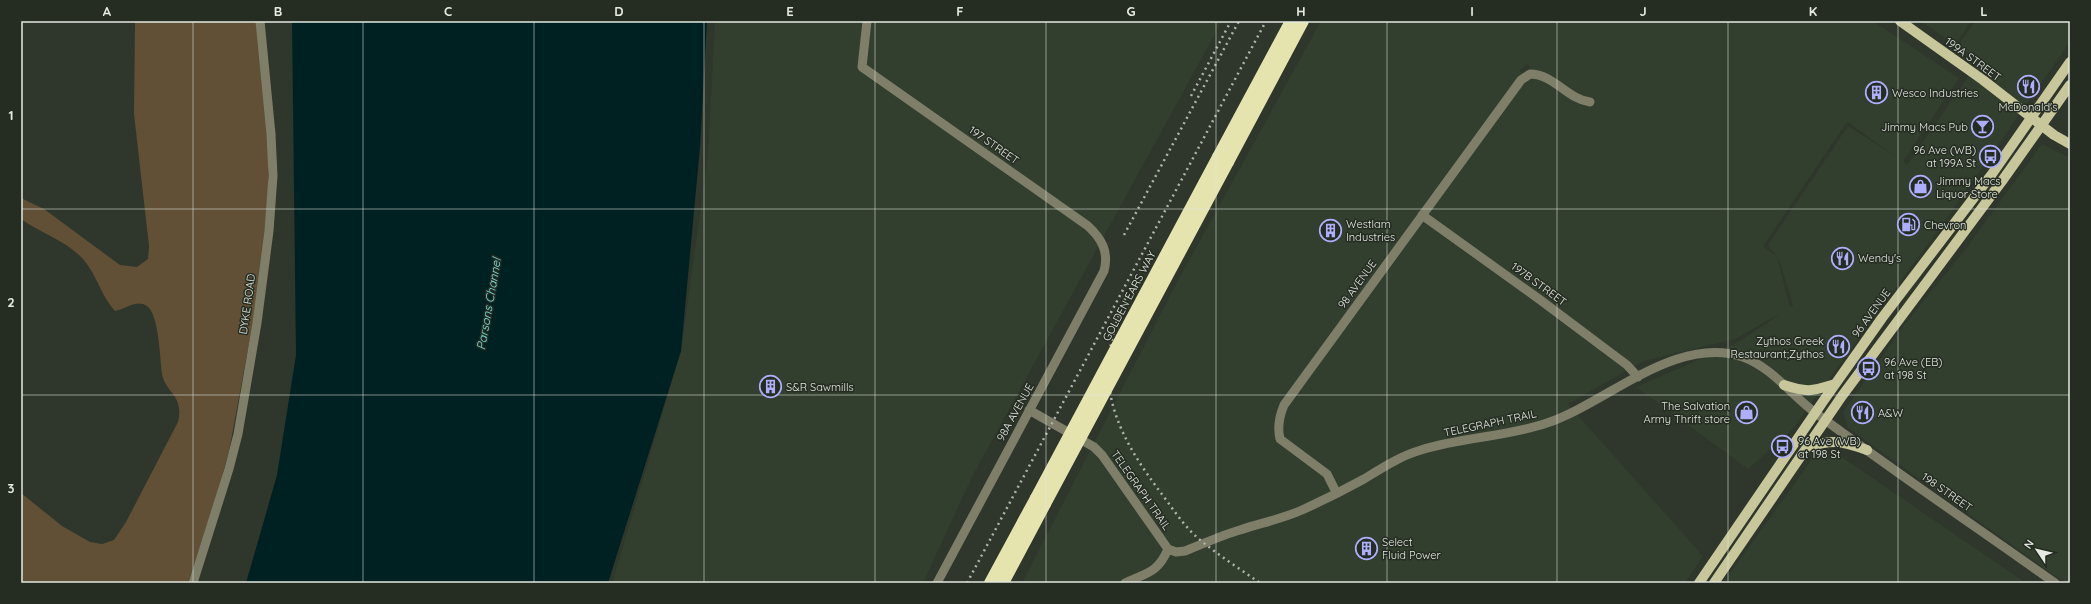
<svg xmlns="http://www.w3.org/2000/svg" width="2091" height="604" font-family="Quicksand,sans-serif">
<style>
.built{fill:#323e2e;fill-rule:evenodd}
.green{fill:#615036}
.water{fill:#002121}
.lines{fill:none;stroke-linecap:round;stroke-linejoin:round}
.minor{stroke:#7e7e69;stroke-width:9}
.major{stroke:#c8c79b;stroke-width:10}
.highway{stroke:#e5e4af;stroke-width:12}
.rail{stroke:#aeb4ac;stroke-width:2.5;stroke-dasharray:2 4;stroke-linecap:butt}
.highway-bridge{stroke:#e5e4af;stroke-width:12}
.grid{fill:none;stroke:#e4e9e2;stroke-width:1;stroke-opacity:0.55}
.labels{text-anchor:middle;stroke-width:3;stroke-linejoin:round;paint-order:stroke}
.street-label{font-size:11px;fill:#e4e9e2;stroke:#252c22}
.poi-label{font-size:11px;fill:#e4e9e2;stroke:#252c22;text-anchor:start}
.water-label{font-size:12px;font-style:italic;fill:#75e0e0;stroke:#252c22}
.neatline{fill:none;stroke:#e4e9e2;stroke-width:1.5}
.grid-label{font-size:13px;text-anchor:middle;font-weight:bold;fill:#e4e9e2}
</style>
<rect width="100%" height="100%" fill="#2f362c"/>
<path class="built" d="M715 21H1222L973 475 923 583H612L681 351 708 155Z
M1321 21H1873L1959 78 1903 161 1907 165 1979 61 1958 46 1975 21H2070V42L1942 225 1791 431 1748 469 1636 387 1737 343 1781 313 1735 339 1644 361 1568 404 1703 556 1685 583H1022L1176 284ZM1527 64H1528L1536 79 1519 71ZM1847 122 1898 158 1848 126 1768 245 1776 256 1763 246ZM1777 257 1780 262 1793 305 1790 307Z
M1921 21H1971L1955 45Z
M2042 144 2070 158V583H2065L1848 428 1843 412 1904 325 1964 251Z
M1836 453 2026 583H1723L1815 455Z"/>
<path class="green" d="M135 21H256L268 134V207L255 311 229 451 217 495 188 583H21V493L62 526 90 542 102 544 114 540 126 522 178 422C184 394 166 394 162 374 160 359 159 314 147 306 136 299 126 309 115 311 101 296 97 275 83 259 67 241 40 233 21 219V198L44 209 120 265 137 267 148 259 149 246 134 114Z"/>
<path class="water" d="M292 21H707L700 147 681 351 608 583H246L277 475 296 355Z"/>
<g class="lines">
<path class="minor" d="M867 21 862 67 1088 226C1102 239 1109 252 1104 271L937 583
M1422 215 1539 299 1627 365 1638 377
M1029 410 1094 447 1102 455 1168 549 1176 552 1185 551C1203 544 1222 535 1240 530 1261 523 1282 519 1302 510 1322 501 1344 490 1364 479 1382 468 1400 456 1421 450 1462 437 1506 437 1547 423 1607 403 1676 334 1743 357 1773 368 1792 396 1817 414 1895 472 1976 527 2055 583
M1336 492 1327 474 1280 439C1277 427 1279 417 1284 405L1521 80 1530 74C1554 74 1567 99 1590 102
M193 583 229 469 238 434 257 323 269 231 273 176 271 134 260 21
M1125 583C1146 573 1158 573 1168 549"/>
<path class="major" d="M1900 21 1983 80 2054 135 2070 144
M1784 385C1808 393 1812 391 1835 384
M1807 447C1834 439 1841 441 1867 450
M1699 583 1824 400 1882 318 1992 174 2070 62
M1714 583 1842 396 2002 181 2070 85"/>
<path class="highway" d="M1218 157 1291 21
M1228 162 1303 21
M990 583 1036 498
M1003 583 1045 504"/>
<path class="rail" d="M1191 96 1231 21
M1124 235 1239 21
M1132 282C1122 306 1112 330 1109 357 1103 411 1133 456 1164 497 1175 512 1185 527 1199 539 1218 555 1240 569 1260 583
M967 583 1266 21"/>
<path class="highway-bridge" d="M1036 498 1218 157
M1045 504 1228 162"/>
</g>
<path class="grid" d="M193 21V583M363 21V583M534 21V583M704 21V583M875 21V583M1046 21V583M1216 21V583M1387 21V583M1557 21V583M1728 21V583M1898 21V583M21 209H2070M21 395H2070"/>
<defs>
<symbol id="restaurant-ring" viewBox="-11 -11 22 22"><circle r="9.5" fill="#252c22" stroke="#aeaefb" stroke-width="1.5"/><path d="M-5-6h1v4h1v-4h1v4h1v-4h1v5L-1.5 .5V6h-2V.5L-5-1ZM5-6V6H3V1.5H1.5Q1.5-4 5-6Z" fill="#aeaefb"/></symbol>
<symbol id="building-ring" viewBox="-11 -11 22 22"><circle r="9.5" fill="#252c22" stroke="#aeaefb" stroke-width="1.5"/><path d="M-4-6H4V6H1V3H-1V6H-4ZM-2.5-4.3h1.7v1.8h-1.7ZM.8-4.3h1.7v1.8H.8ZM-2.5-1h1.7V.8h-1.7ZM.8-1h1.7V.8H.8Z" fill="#aeaefb"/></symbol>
<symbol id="bar-ring" viewBox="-11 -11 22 22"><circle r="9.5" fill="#252c22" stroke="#aeaefb" stroke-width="1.5"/><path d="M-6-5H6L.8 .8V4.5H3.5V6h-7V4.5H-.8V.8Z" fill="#aeaefb"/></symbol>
<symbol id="bus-ring" viewBox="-11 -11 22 22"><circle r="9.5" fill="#252c22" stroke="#aeaefb" stroke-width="1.5"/><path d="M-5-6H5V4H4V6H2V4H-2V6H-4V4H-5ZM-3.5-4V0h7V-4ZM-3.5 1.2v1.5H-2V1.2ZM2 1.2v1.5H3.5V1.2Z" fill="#aeaefb"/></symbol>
<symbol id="shop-ring" viewBox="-11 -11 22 22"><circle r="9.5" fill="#252c22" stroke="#aeaefb" stroke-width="1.5"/><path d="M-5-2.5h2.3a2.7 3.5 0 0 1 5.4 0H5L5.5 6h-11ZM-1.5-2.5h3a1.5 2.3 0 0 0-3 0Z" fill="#aeaefb"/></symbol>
<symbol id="fuel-ring" viewBox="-11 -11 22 22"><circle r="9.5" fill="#252c22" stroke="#aeaefb" stroke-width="1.5"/><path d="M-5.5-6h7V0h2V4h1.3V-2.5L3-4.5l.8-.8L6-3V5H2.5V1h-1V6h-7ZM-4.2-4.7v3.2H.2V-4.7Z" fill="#aeaefb"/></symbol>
</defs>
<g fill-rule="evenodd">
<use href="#restaurant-ring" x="2016" y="74" width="25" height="25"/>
<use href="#building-ring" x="1864" y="80" width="25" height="25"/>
<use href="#bar-ring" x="1970" y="114" width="25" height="25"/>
<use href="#bus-ring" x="1978" y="144" width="25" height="25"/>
<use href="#shop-ring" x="1908" y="174" width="25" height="25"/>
<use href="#fuel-ring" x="1896" y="212" width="25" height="25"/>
<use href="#building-ring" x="1318" y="218" width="25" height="25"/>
<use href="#restaurant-ring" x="1830" y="246" width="25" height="25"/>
<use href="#restaurant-ring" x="1826" y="334" width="25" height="25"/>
<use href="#bus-ring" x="1856" y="356" width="25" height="25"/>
<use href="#building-ring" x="758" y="374" width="25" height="25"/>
<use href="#shop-ring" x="1734" y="400" width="25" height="25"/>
<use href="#restaurant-ring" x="1850" y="400" width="25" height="25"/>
<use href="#bus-ring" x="1770" y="434" width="25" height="25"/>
<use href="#building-ring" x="1354" y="536" width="25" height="25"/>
</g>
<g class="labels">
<g class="street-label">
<text transform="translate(1973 59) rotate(36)" y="4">199A STREET</text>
<text transform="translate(994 145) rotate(35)" y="4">197 STREET</text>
<text transform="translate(1357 284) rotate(-54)" y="4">98 AVENUE</text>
<text transform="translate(1539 284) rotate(36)" y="4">197B STREET</text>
<text transform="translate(1129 296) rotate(-62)" y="4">GOLDEN EARS WAY</text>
<text transform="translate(247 304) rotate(-82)" y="4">DYKE ROAD</text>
<text transform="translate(1871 313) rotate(-54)" y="4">96 AVENUE</text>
<text transform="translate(1015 412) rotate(-61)" y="4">98A AVENUE</text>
<text transform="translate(1490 423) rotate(-12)" y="4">TELEGRAPH TRAIL</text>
<text transform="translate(1141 490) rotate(55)" y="4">TELEGRAPH TRAIL</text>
<text transform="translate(1947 492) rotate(35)" y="4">198 STREET</text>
</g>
<g class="poi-label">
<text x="1892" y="97">Wesco Industries</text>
<text x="2028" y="111" text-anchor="middle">McDonald's</text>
<text x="1968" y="131" text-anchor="end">Jimmy Macs Pub</text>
<text x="1976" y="154" text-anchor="end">96 Ave (WB)<tspan x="1976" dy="13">at 199A St</tspan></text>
<text x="1936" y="185">Jimmy Macs<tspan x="1936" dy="13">Liquor Store</tspan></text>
<text x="1346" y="228">Westlam<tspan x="1346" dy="13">Industries</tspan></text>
<text x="1924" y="229">Chevron</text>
<text x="1858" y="262">Wendy's</text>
<text x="1824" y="345" text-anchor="end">Zythos Greek<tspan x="1824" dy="13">Restaurant;Zythos</tspan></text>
<text x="1884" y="366">96 Ave (EB)<tspan x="1884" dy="13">at 198 St</tspan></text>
<text x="786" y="391">S&amp;R Sawmills</text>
<text x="1730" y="410" text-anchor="end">The Salvation<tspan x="1730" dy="13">Army Thrift store</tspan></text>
<text x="1878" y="417">A&amp;W</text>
<text x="1798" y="445">96 Ave (WB)<tspan x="1798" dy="13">at 198 St</tspan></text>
<text x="1382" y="546">Select<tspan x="1382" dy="13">Fluid Power</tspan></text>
</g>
<g class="water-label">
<text transform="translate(489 304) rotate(-80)" y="4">Parsons Channel</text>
</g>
</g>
<rect width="2091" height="604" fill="none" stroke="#252c22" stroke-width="44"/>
<g transform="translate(2037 550) rotate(305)" stroke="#252c22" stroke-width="3" paint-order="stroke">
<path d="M0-3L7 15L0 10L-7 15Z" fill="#e4e9e2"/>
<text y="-6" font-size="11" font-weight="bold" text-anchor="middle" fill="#e4e9e2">N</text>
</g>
<rect x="22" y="22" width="2047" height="560" class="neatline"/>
<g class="grid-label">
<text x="107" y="16">A</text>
<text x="278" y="16">B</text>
<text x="448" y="16">C</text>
<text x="619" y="16">D</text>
<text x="790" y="16">E</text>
<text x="960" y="16">F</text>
<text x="1131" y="16">G</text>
<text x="1301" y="16">H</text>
<text x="1472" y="16">I</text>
<text x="1643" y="16">J</text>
<text x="1813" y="16">K</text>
<text x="1984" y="16">L</text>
<text x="11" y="120">1</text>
<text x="11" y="307">2</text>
<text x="11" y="493">3</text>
</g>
</svg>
